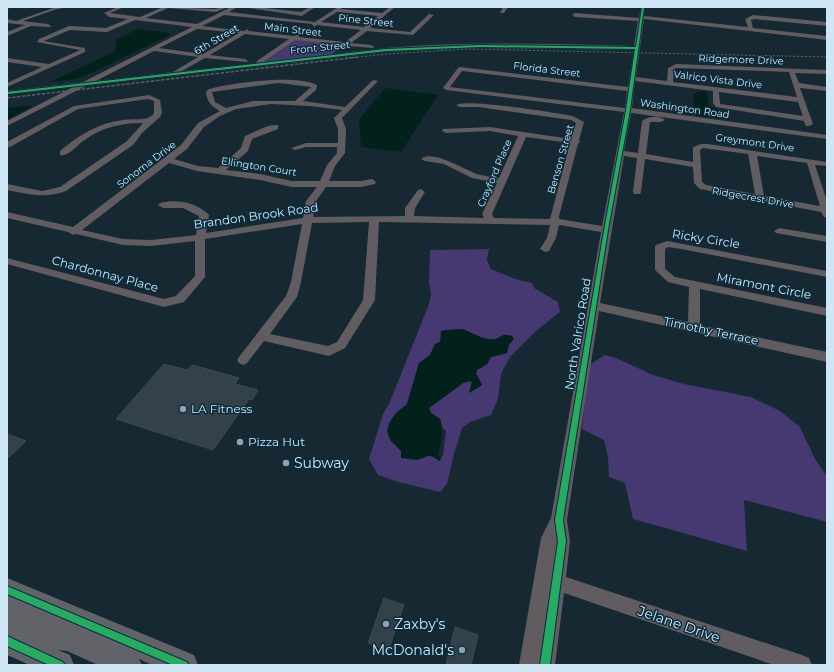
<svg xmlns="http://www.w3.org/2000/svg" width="834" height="672" font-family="Montserrat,sans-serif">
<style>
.green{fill:#463871;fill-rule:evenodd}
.water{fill:#02211b}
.building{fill:#324248;stroke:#3a4d54}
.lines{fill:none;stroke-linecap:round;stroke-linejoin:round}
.minor{fill:#605c60;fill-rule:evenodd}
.highway{fill:#626368;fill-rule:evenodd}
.rail-far1{stroke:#575e64;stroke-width:1;stroke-dasharray:2.5 1.5;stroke-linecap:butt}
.rail{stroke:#575e64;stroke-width:1.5;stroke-dasharray:3.5 1.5;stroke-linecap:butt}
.cycleway-casing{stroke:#0a2c3d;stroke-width:2}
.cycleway{fill:#26ab63;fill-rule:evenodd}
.poi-dot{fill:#8ea4b0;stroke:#0a2c3d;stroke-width:1.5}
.labels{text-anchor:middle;stroke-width:3;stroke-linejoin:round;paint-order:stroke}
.far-street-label{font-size:10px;fill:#cfe6f4;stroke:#0a2c3d}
.street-label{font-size:12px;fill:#cfe6f4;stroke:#0a2c3d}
.poi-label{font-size:12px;fill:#cfe6f4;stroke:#0a2c3d;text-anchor:start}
.near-poi-label{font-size:14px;fill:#cfe6f4;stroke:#0a2c3d;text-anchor:start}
.near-street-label{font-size:14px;fill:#cfe6f4;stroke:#0a2c3d}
</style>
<rect width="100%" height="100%" fill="#162831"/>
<path class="green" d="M295 39 343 45 330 56 261 63Z
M489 249 487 260 491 269 518 280 532 283 534 288 558 302 560 312 536 331 510 357 501 374 498 399 491 415 470 422 462 428 454 454 447 484 440 492 398 482 378 475 369 459 383 414 389 404 429 304 431 294 429 282 430 250ZM462 329C471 332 485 342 495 339 500 338 502 335 506 334L507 353 491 357 487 364 477 370 476 373 482 385 469 393 472 382 469 381 463 383 429 408 431 413 440 419 443 428 446 431 443 455 440 460 430 455 421 459 401 451 399 447 391 441 395 414 407 404 419 364 430 355 435 344 440 342 444 330Z
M605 355 616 358 653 375 684 384 751 397 780 411 800 427 815 459 827 476V522L744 500 747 551 633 519 625 483 609 477 608 457 604 440 582 429 589 365Z"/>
<path class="water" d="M138 29 170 33V35L85 76 76 79 50 82 114 52 117 45 115 41 117 39Z
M385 88 438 95 401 152 361 147 359 120Z
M700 91 707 92 709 106 726 113 727 119 695 115 693 95Z
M32 105 31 107 7 120V108Z
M462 329C471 332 480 338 489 339 500 341 500 332 512 336L514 339 509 345 507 353 491 357 487 364 477 370 476 373 482 385 469 393 472 382 469 381 463 383 429 408 431 413 440 419C443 432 442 442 438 454L441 459 439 461C431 453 426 456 417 460L401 458V451L391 441 389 437 387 431 389 423 395 414 407 404 419 363 430 355 435 344 440 342 441 331Z"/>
<path class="building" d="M164 364 187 370 192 365 239 378 235 384 258 390 252 400 249 399 213 450 116 419Z
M7 434 26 441 7 459Z
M384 598 404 605 388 651 368 643Z
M455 627 478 635 471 665H446Z"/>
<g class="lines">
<path class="minor" d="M7 7H12L7 9Z
M56 7H68L54 10 23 21 48 24 51 26 50 27 31 26 7 36V32L25 25 7 23V19L16 21Z
M118 7H124L110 13 140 17 163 7 215 9 222 7 226 8 215 12 168 8 146 18 197 24 231 7H237L229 12 315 22 338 7H343L341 9 382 13 390 7H395L370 28 410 32 429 14 434 15 413 35 367 31 351 43 371 45 374 47 373 48 348 46 343 49 340 47 342 45 295 40 263 62C304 58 345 52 386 48 469 41 552 44 634 46L638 21 575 17 572 15 575 13 639 18 641 7H645L644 16 748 27 745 19 753 15 827 22V26L754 19 751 20 753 28 827 36V40L644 19 636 77 667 81 668 68 676 64 827 70V74L795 73 799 83 827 87V91L800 88 813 124 809 126H806L804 121 716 107 713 103V91L635 81 632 108 827 135V139L631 113 624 151 638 153 642 121C648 116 659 115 665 120L661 122H650L646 154 693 162V147L701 144H708L827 162V166L815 165 827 201V218L824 217 821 212 700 189 694 183 693 167 645 159 641 192 640 194H634L633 192 637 158 624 156 600 303 688 322 689 287 668 282 655 270V247L656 245 667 241 827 271V277L681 249 668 247 665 249V269L675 277 827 308V316L700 289V325L827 352V362L599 311 567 520 570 541 566 577 802 655 809 658 812 665H774L564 593 555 665H519L541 538 551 518 601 232 559 225 556 238 549 251 545 252 540 249 547 238 550 225 379 222 375 300 345 348 329 356 264 341 247 363 243 365 239 363 237 360 239 357 286 296 291 282 302 224 205 239V277L184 302 164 307 7 264V258L164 299 176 296 195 276V241L151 246 123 245 76 234 73 235 68 232 7 218V212L73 227 181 145 198 123 220 111C211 106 207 102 206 92L209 89C233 83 296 74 317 85L316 90 303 101 345 107 373 80 378 81 342 118 346 129 345 153 335 166 329 181H361L372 179 376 182 375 184 361 187H326L316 201 313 217 405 216V208L418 190 421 189 425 192 415 208 414 216 484 218 482 214 497 183 472 178 444 164 425 161 421 159C432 149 465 170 477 174 484 176 492 177 499 178L518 136 490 131 446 133 442 131 443 129 490 127 571 139 576 123 571 120 478 107H460L456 105C466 98 556 113 573 116L584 122 579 140 580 142 578 144 559 216V219L602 226 624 112 446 90 443 88 458 68 460 67 628 87 634 50 480 48 386 52 86 86 7 126V121L73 87 7 95V91L83 82 192 27 135 20 107 32 70 30 44 41 85 48V52L7 87V83L42 67 7 62V58L49 64 80 50 37 42 39 39 69 26 106 28 128 19 109 17 104 13ZM337 12 378 16 364 27 321 22ZM224 15 312 24 314 27 317 25 361 30 345 42 299 37V35L293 36 249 31 247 29 244 31 202 26ZM197 29 239 33 203 54 159 48ZM245 34 289 39 257 61 256 63 182 71 205 58 247 62 248 61 245 59 210 55ZM154 51 198 57 173 72 96 81ZM677 68 789 72 797 97 673 82 674 69ZM462 71 627 91 625 108 450 87ZM279 83 311 87 295 101H253L226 108 215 102 212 92ZM719 92 798 102 803 116 720 104ZM271 104 310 106 342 110 334 118 338 129V143H306L291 148 295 150 306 147H337V153L327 165 320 181H292L260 174 226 170 248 151 252 139 278 129V125C267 124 255 132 245 136L241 148 218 168 198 166 174 159 187 149 204 127 220 116 236 109ZM526 137 570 143 550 219 494 218 492 214ZM703 148 748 154 755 194 706 185 702 182 700 150ZM757 156 807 163 820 206 764 196ZM169 163 197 171 260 180 292 187H317L306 201 303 218 206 233 209 215 207 213C194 202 177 199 160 203L158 205 163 208H183L199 216 196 235 151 240 123 239 82 230ZM369 222 363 300 337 342 328 346 270 334 297 297 301 282 312 223Z
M242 7H256L301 12 310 7H315L302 16Z
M503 7H508L504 13H500Z
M149 95 160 100 162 113 160 117 142 133 133 145 66 191C45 199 28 194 7 190V184L42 191 60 187 127 141 143 123C122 123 103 127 86 139 79 143 69 157 60 155V151C79 135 98 123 123 120 132 118 149 122 154 113V101L148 99 78 109 10 147H7V142L74 106Z
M779 228 827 236V242L776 233 774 231Z"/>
<path class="highway" d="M7 578 194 655 198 665H152L139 659 142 665H98L67 651 58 650 70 655 74 665H30L7 655V603L20 608 7 603Z"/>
<path class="rail-far1" d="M349 58 387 54 468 49 827 57"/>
<path class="rail" d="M7 98 358 57"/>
<defs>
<path id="cycleway" d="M642 7H644L630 110 608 230 563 520 566 541 550 665H540L558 541 555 520 604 230 626 110 635 49 480 47 386 51 7 94V92L386 49 480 45 636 47Z
M7 586 187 662 189 665H173L7 594Z
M7 636 63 662 65 665H49L7 646Z"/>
</defs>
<use href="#cycleway" class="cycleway-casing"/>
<use href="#cycleway" class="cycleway"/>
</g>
<g class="poi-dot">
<circle cx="183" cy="409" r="4"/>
<circle cx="240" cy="442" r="4"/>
<circle cx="286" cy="463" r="4"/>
<circle cx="386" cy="624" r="4"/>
<circle cx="462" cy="650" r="4"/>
</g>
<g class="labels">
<g class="far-street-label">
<text transform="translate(366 20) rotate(6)" y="4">Pine Street</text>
<text transform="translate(293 29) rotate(7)" y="4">Main Street</text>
<text transform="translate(216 39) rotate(-30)" y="4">6th Street</text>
<text transform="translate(320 47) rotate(-6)" y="4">Front Street</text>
<text transform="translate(741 59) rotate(2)" y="4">Ridgemore Drive</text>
<text transform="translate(547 69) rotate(7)" y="4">Florida Street</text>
<text transform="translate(718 79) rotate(7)" y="4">Valrico Vista Drive</text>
<text transform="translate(685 108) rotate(8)" y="4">Washington Road</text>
<text transform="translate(755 142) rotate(8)" y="4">Greymont Drive</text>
<text transform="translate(560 159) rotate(-74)" y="4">Benson Street</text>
<text transform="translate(146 164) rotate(-37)" y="4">Sonoma Drive</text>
<text transform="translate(259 166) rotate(9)" y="4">Ellington Court</text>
<text transform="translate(494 173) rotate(-67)" y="4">Crayford Place</text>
<text transform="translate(753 197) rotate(10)" y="4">Ridgecrest Drive</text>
</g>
<g class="street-label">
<text transform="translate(256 216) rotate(-8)" y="4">Brandon Brook Road</text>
<text transform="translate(706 239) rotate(9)" y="4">Ricky Circle</text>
<text transform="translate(105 274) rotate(15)" y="4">Chardonnay Place</text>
<text transform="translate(764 286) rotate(11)" y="4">Miramont Circle</text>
<text transform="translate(711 331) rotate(12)" y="4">Timothy Terrace</text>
<text transform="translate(578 334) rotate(-81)" y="4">North Valrico Road</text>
</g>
<g class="poi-label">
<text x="191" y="413">LA Fitness</text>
<text x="248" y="446">Pizza Hut</text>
</g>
<g class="near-poi-label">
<text x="294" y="468">Subway</text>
<text x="394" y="629">Zaxby's</text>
<text x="454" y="655" text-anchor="end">McDonald's</text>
</g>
<g class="near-street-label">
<text transform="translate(679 624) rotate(19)" y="5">Jelane Drive</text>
</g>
</g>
<rect width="834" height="672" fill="none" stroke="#cfe6f4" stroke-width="16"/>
</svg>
